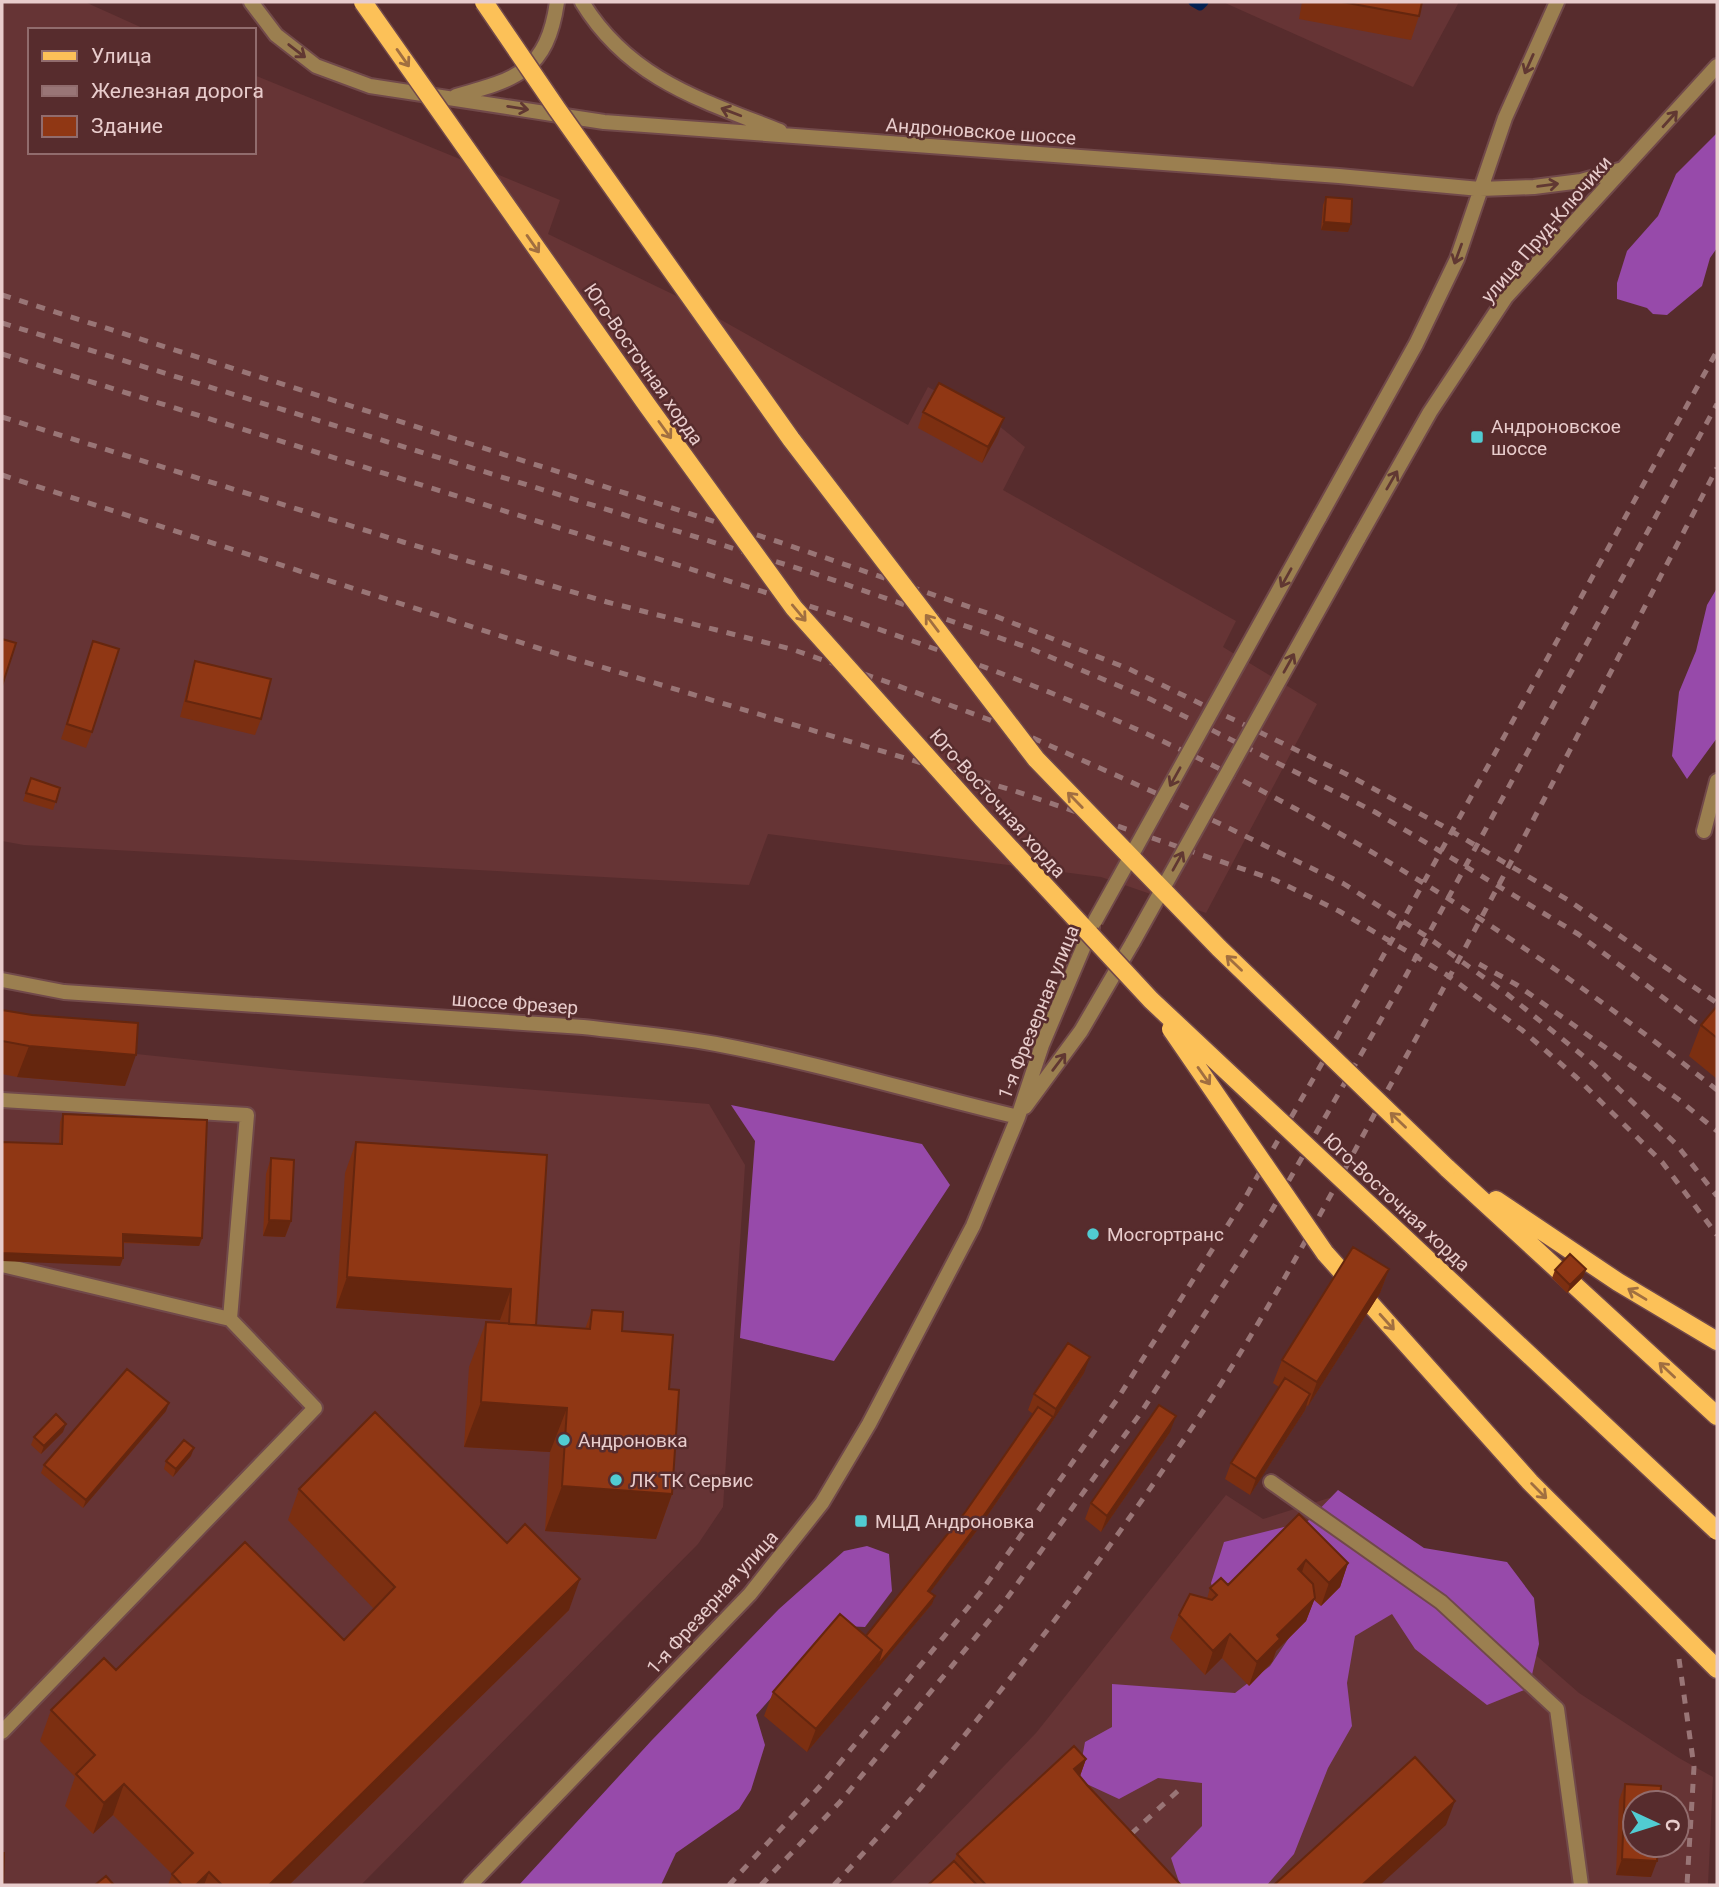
<svg xmlns="http://www.w3.org/2000/svg" width="1719" height="1887" font-family="Roboto,sans-serif">
<style>
.built{fill:#663435;fill-rule:evenodd}
.forest{fill:#974aaa}
.lines{fill:none;stroke-linecap:round;stroke-linejoin:round}
.stream{stroke:#022051;stroke-width:9}
.service-casing{stroke:#71494a;stroke-width:18}
.tertiary-casing{stroke:#71494a;stroke-width:18}
.primary-casing{stroke:#71494a;stroke-width:21}
.service{stroke:#9b7f50;stroke-width:14}
.tertiary{stroke:#9b7f50;stroke-width:14}
.primary{stroke:#fcc158;stroke-width:18}
.rail{stroke:#997576;stroke-width:5;stroke-dasharray:9 9;stroke-linecap:butt}
.tertiary-bridge-casing{stroke:#71494a;stroke-width:18;stroke-linecap:butt}
.primary-bridge-casing{stroke:#71494a;stroke-width:21;stroke-linecap:butt}
.tertiary-bridge{stroke:#9b7f50;stroke-width:14}
.primary-bridge{stroke:#fcc158;stroke-width:18}
.wall{fill:#7c2f11}
.shaded-wall{fill:#65260e}
.building{fill:#903714;stroke:#65260e;stroke-width:2}
.oneway{stroke:#613832}
.oneway2{stroke:#a16f40}
.poi-dot{fill:#51ccd2;stroke:#572c2d;stroke-width:2.5}
.labels{text-anchor:middle;stroke-width:5;stroke-linejoin:round;paint-order:stroke}
.street-label{font-size:19px;fill:#e8cccc;stroke:#572c2d}
.poi-label{font-size:19px;fill:#e8cccc;stroke:#572c2d;text-anchor:start}
</style>
<rect width="100%" height="100%" fill="#572c2d"/>
<path class="built" d="M2 2H85L147 30H30V152H254V75L560 200 548 234 691 303 908 425 928 387 993 421 1025 447 1003 490 1236 621 1223 647 1317 704 1206 913 1101 877 768 834 749 885 24 845 2 841Z
M1223 2H1459L1413 87Z
M2 1038 31 1043 300 1071 709 1104 745 1165 723 1507 698 1544 361 1885H2Z
M1226 1495 1263 1519 1329 1498 1458 1587 1579 1693 1679 1758 1713 1777 1708 1885H889L1036 1733ZM1635 1803H1677V1845H1635Z"/>
<path class="forest" d="M1717 133V248L1710 258 1702 286 1667 315 1653 314 1647 308 1617 299V283L1627 251 1658 216 1676 174Z
M1717 588V738L1687 779 1672 756 1679 692 1696 651 1707 605Z
M731 1105 922 1144 950 1185 834 1361 740 1338 755 1141Z
M1338 1490 1424 1548 1507 1562 1534 1598 1539 1644 1529 1688 1487 1705 1415 1649 1392 1614 1355 1636 1347 1683 1352 1726 1328 1768 1294 1854 1267 1885H1180L1171 1858 1202 1826V1783L1158 1778 1119 1799 1078 1780 1085 1742 1112 1727V1684L1235 1693 1270 1666 1295 1629 1223 1624 1211 1583 1224 1542 1308 1521Z
M867 1546 889 1554 892 1591 865 1627 843 1626 824 1638 756 1715 765 1745 751 1790 739 1809 676 1853 661 1885H519L652 1740 779 1609 844 1551Z"/>
<g class="lines">
<path class="stream" d="M1193 2 1200 6 1204 2"/>
<defs>
<path id="service" d="M1704 831 1717 781
M2 1100 247 1115 230 1319
M2 1265 230 1319 315 1408 2 1732
M1271 1482 1441 1602 1557 1709 1581 1885"/>
<path id="tertiary" d="M251 2 276 35 316 66 370 86 604 122 1339 176 1480 189 1534 187 1581 181 1623 169
M582 2C629 79 701 100 780 131
M456 96C517 79 547 71 557 2
M1319 518 1416 344 1457 259 1505 118 1557 2
M1358 539 1430 412 1506 297 1717 66
M2 980 64 992 583 1027C627 1032 672 1036 716 1044 818 1063 917 1093 1018 1117
M1025 1107 1081 1031 1133 942
M470 1885 750 1594 822 1503 869 1424 973 1226 1018 1117 1042 1045 1092 927"/>
<path id="primary" d="M1447 1168 1717 1416
M1496 1200 1618 1282 1717 1341
M1325 1253 1530 1482 1717 1669"/>
</defs>
<use href="#service" class="service-casing"/>
<use href="#tertiary" class="tertiary-casing"/>
<use href="#primary" class="primary-casing"/>
<use href="#service" class="service"/>
<use href="#tertiary" class="tertiary"/>
<use href="#primary" class="primary"/>
<path class="rail" d="M2 295 776 541 990 614 1129 669 1346 774 1441 825 1568 900 1717 1003
M2 323 813 573 1029 648 1150 699 1375 812 1578 934 1709 1032
M2 354 809 606C959 655 1109 710 1249 784 1414 870 1572 974 1717 1090
M2 417 403 542 607 602 791 649 893 684 1006 726 1169 799 1344 884 1426 936 1507 994 1593 1064 1676 1144 1717 1196
M2 475 538 648 1015 791 1275 880 1339 911 1447 975 1522 1030 1576 1077 1662 1162 1717 1235
M1479 964 1517 985 1678 1099 1717 1131
M1679 1659 1694 1767 1687 1885
M1118 1846 1180 1789
M729 1885 823 1783 980 1593 1118 1398 1245 1198 1377 967 1717 351
M761 1885 840 1802 1002 1605 1140 1414 1272 1210 1403 981 1717 404
M834 1885C964 1746 1080 1592 1187 1435 1262 1326 1323 1209 1386 1093 1500 887 1608 677 1717 468"/>
<defs>
<path id="tertiary-bridge" d="M1095 921 1319 518
M1133 942 1358 539"/>
<path id="primary-bridge" d="M363 2 647 405 794 608 983 819 1151 1000 1717 1531
M484 2 557 109 791 439 1036 759 1219 948 1447 1168
M1171 1029 1325 1253"/>
</defs>
<use href="#tertiary-bridge" class="tertiary-bridge-casing"/>
<use href="#primary-bridge" class="primary-bridge-casing"/>
<use href="#tertiary-bridge" class="tertiary-bridge"/>
<use href="#primary-bridge" class="primary-bridge"/>
</g>
<path class="wall" d="M1302 2H1422L1419 16 1411 40 1299 19Z
M1326 197 1348 232 1321 230 1323 205Z
M923 412 998 434 982 463 918 428Z
M93 641 92 732 86 748 61 739Z
M195 661 261 719 255 735 180 717 190 677Z
M31 778 60 788 53 810 23 801Z
M1717 1006V1079L1689 1056 1701 1025Z
M2 1010 125 1086 17 1077 2 1074Z
M63 1114 202 1238 199 1246 123 1243V1258L120 1266 59 1144 60 1122Z
M356 1142 547 1155 536 1325 585 1329 592 1310 622 1331 669 1389 672 1494 656 1539 545 1531 550 1452 464 1447 469 1367 486 1322 500 1323V1320L336 1308 345 1173Z
M271 1158 291 1221 285 1237 263 1236 266 1174Z
M1389 1269 1380 1293 1308 1406 1307 1405 1305 1410 1250 1495 1225 1479 1231 1463 1279 1387 1273 1383 1282 1360Z
M1586 1269 1583 1277 1567 1293 1552 1278 1555 1270Z
M1084 1373 1050 1425 978 1529 930 1592 932 1604 807 1752 764 1716 773 1692 866 1636 966 1511 1033 1414 1028 1410 1034 1394Z
M166 1411 83 1508 41 1473 44 1465Z
M63 1432 41 1454 31 1445 34 1437Z
M1170 1432 1101 1532 1085 1519 1091 1503Z
M191 1456 173 1477 164 1469 166 1461Z
M299 1489 569 1610 289 1885H168L172 1874 113 1815 93 1834 65 1806 75 1777 40 1741 51 1710 116 1670 344 1640 374 1609 288 1520Z
M1299 1514 1348 1563 1340 1587 1321 1606 1314 1600 1306 1621 1276 1651 1272 1662 1249 1686 1222 1658 1205 1675 1170 1638 1179 1615 1207 1599 1210 1588 1228 1585Z
M1086 1759 1080 1776 1181 1885H928L954 1861 957 1854Z
M1625 1784 1651 1877 1616 1875 1619 1800Z"/>
<path class="shaded-wall" d="M1324 222 1351 224 1348 232 1321 230Z
M1004 418 998 434 982 463 988 447Z
M29 1046 136 1055 125 1086 17 1077Z
M269 1220 291 1221 285 1237 263 1236Z
M123 1234 202 1238 199 1246 121 1242Z
M2 1253 123 1258 120 1266 2 1261Z
M1389 1269 1380 1293 1308 1406 1317 1382Z
M1586 1269 1583 1277 1567 1293 1570 1285Z
M347 1277 511 1289 500 1320 336 1308Z
M1090 1357 1084 1373 1050 1425 978 1529 925 1599 928 1591 1053 1417 1056 1409Z
M1310 1394 1305 1410 1250 1495 1256 1479Z
M481 1402 567 1408 550 1452 464 1447Z
M169 1403 166 1411 83 1508 86 1500Z
M1176 1416 1170 1432 1101 1532 1107 1516Z
M66 1424 63 1432 41 1454 44 1446Z
M194 1448 191 1456 173 1477 176 1469Z
M562 1486 672 1494 656 1539 545 1531Z
M1306 1560 1298 1584V1569Z
M1348 1563 1340 1587 1321 1606 1329 1583Z
M580 1579 569 1610 289 1885H269Z
M935 1596 932 1604 807 1752 816 1729 882 1650Z
M1315 1598 1306 1621 1276 1651 1272 1662 1249 1686 1257 1662 1277 1635Z
M1230 1634 1222 1658 1205 1675 1213 1651Z
M1086 1759 1075 1790 1074 1769Z
M124 1784 113 1815 93 1834 104 1803Z
M1455 1801 1446 1825 1380 1885H1362Z
M1622 1859 1657 1861 1651 1877 1616 1875Z
M209 1872 204 1885H196Z"/>
<path class="building" d="M1342 2H1422L1419 16Z
M1326 197 1352 199 1351 224 1324 222Z
M939 383 1004 418 988 447 923 412Z
M2 639 16 643 2 686Z
M93 641 119 649 92 732 67 724Z
M195 661 271 679 261 719 186 701Z
M31 778 60 788 56 802 26 793Z
M1717 1006V1038L1701 1025Z
M2 1010 32 1015 138 1023 136 1055 29 1046 2 1041Z
M63 1114 207 1120 202 1238 123 1234V1258L2 1253V1142L62 1144Z
M356 1142 547 1155 536 1325 509 1324 511 1289 347 1277Z
M271 1158 294 1160 291 1221 269 1220Z
M1353 1247 1389 1269 1317 1382 1282 1360Z
M1570 1254 1586 1269 1570 1285 1555 1270Z
M592 1310 623 1312 622 1331 673 1335 669 1389 679 1390 672 1494 562 1486 567 1408 481 1402 486 1322 590 1329Z
M1068 1343 1090 1357 1056 1409 1034 1394Z
M127 1369 169 1403 86 1500 44 1465Z
M1285 1378 1310 1394 1256 1479 1231 1463Z
M1159 1405 1176 1416 1107 1516 1091 1503Z
M1038 1407 1053 1417 980 1521 928 1591 935 1596 877 1666 882 1650 866 1636 966 1511Z
M375 1412 507 1543 525 1524 580 1579 269 1885H222L209 1872 196 1885H182L172 1874 193 1853 124 1784 104 1803 76 1774 95 1755 51 1710 104 1658 116 1670 245 1542 344 1640 395 1587 299 1489Z
M56 1414 66 1424 44 1446 34 1437Z
M184 1440 194 1448 176 1469 166 1461Z
M1299 1514 1348 1563 1329 1583 1306 1560 1298 1569 1313 1584 1315 1598 1277 1635 1280 1639 1257 1662 1230 1634 1213 1651 1179 1615 1190 1594 1212 1600 1217 1595 1210 1588 1221 1578 1228 1585Z
M840 1614 882 1650 816 1729 773 1692Z
M1074 1746 1086 1759 1074 1769 1087 1785 1181 1885H986L957 1854Z
M1415 1757 1455 1801 1362 1885H1275V1884Z
M1625 1784 1661 1786 1660 1803H1635V1845H1658L1657 1861 1622 1859Z
M2 1853H4L3 1885H2Z
M954 1861 977 1885H928Z
M106 1876 114 1885H95Z"/>
<defs><path id="oneway-shaft" d="M-6 0H5M1.5-3L5.5 0L1.5 3" fill="none" stroke-width="1.6" stroke-linecap="round" stroke-linejoin="round" transform="scale(1.75)"/></defs>
<g class="oneway">
<use href="#oneway-shaft" transform="translate(297 51) rotate(38)"/>
<use href="#oneway-shaft" transform="translate(1529 64) rotate(114)"/>
<use href="#oneway-shaft" transform="translate(518 108) rotate(9)"/>
<use href="#oneway-shaft" transform="translate(731 112) rotate(-159)"/>
<use href="#oneway-shaft" transform="translate(1670 119) rotate(-48)"/>
<use href="#oneway-shaft" transform="translate(1548 185) rotate(-8)"/>
<use href="#oneway-shaft" transform="translate(1458 254) rotate(110)"/>
<use href="#oneway-shaft" transform="translate(1392 480) rotate(-60)"/>
<use href="#oneway-shaft" transform="translate(1286 578) rotate(119)"/>
<use href="#oneway-shaft" transform="translate(1289 663) rotate(-61)"/>
<use href="#oneway-shaft" transform="translate(1175 777) rotate(119)"/>
<use href="#oneway-shaft" transform="translate(1178 861) rotate(-61)"/>
<use href="#oneway-shaft" transform="translate(1059 1062) rotate(-53)"/>
</g>
<g class="oneway2">
<use href="#oneway-shaft" transform="translate(403 58) rotate(55)"/>
<use href="#oneway-shaft" transform="translate(533 244) rotate(55)"/>
<use href="#oneway-shaft" transform="translate(665 430) rotate(54)"/>
<use href="#oneway-shaft" transform="translate(799 613) rotate(50)"/>
<use href="#oneway-shaft" transform="translate(932 623) rotate(-127)"/>
<use href="#oneway-shaft" transform="translate(1075 800) rotate(-134)"/>
<use href="#oneway-shaft" transform="translate(1234 963) rotate(-136)"/>
<use href="#oneway-shaft" transform="translate(1204 1076) rotate(55)"/>
<use href="#oneway-shaft" transform="translate(1398 1120) rotate(-136)"/>
<use href="#oneway-shaft" transform="translate(1637 1294) rotate(-149)"/>
<use href="#oneway-shaft" transform="translate(1387 1322) rotate(48)"/>
<use href="#oneway-shaft" transform="translate(1667 1370) rotate(-137)"/>
<use href="#oneway-shaft" transform="translate(1539 1491) rotate(45)"/>
</g>
<g class="poi-dot">
<rect x="1470" y="430" width="14" height="14" rx="3.5"/>
<circle cx="1093" cy="1234" r="7"/>
<circle cx="564" cy="1440" r="7"/>
<circle cx="616" cy="1480" r="7"/>
<rect x="854" y="1514" width="14" height="14" rx="3.5"/>
</g>
<g class="labels">
<g class="street-label">
<text transform="translate(981 131) rotate(4)" y="7">Андроновское шоссе</text>
<text transform="translate(1546 229) rotate(-49)" y="7">улица Пруд-Ключики</text>
<text transform="translate(644 364) rotate(55)" y="7">Юго-Восточная хорда</text>
<text transform="translate(998 803) rotate(48)" y="7">Юго-Восточная хорда</text>
<text transform="translate(515 1003) rotate(4)" y="7">шоссе Фрезер</text>
<text transform="translate(1038 1012) rotate(-68)" y="7">1-я Фрезерная улица</text>
<text transform="translate(1397 1202) rotate(43)" y="7">Юго-Восточная хорда</text>
<text transform="translate(712 1602) rotate(-48)" y="7">1-я Фрезерная улица</text>
</g>
<g class="poi-label">
<text x="1491" y="433">Андроновское<tspan x="1491" dy="22">шоссе</tspan></text>
<text x="1107" y="1241">Мосгортранс</text>
<text x="578" y="1447">Андроновка</text>
<text x="630" y="1487">ЛК ТК Сервис</text>
<text x="875" y="1528">МЦД Андроновка</text>
</g>
</g>
<rect width="1719" height="1887" fill="none" stroke="#e8cccc" stroke-width="7"/>
<rect x="28" y="28" width="228" height="126" fill="#572c2d" stroke="#916c6d" stroke-width="2"/>
<rect x="42" y="51" width="35" height="10" fill="#fcc158" stroke="#916c6d" stroke-width="2"/>
<text x="91" y="63" font-size="21" fill="#e8cccc">Улица</text>
<rect x="42" y="86" width="35" height="10" fill="#997576" stroke="#916c6d" stroke-width="2"/>
<text x="91" y="98" font-size="21" fill="#e8cccc">Железная дорога</text>
<rect x="42" y="116" width="35" height="21" fill="#903714" stroke="#916c6d" stroke-width="2"/>
<text x="91" y="133" font-size="21" fill="#e8cccc">Здание</text>
<g transform="translate(1656 1824) rotate(94)"><circle r="33" fill="#572c2d" stroke="#916c6d" stroke-width="2"/>
<path d="M0-5L12 26L0 18L-12 26Z" fill="#51ccd2"/>
<text y="-10" font-size="19" font-weight="bold" text-anchor="middle" fill="#e8cccc">С</text>
</g>
</svg>
